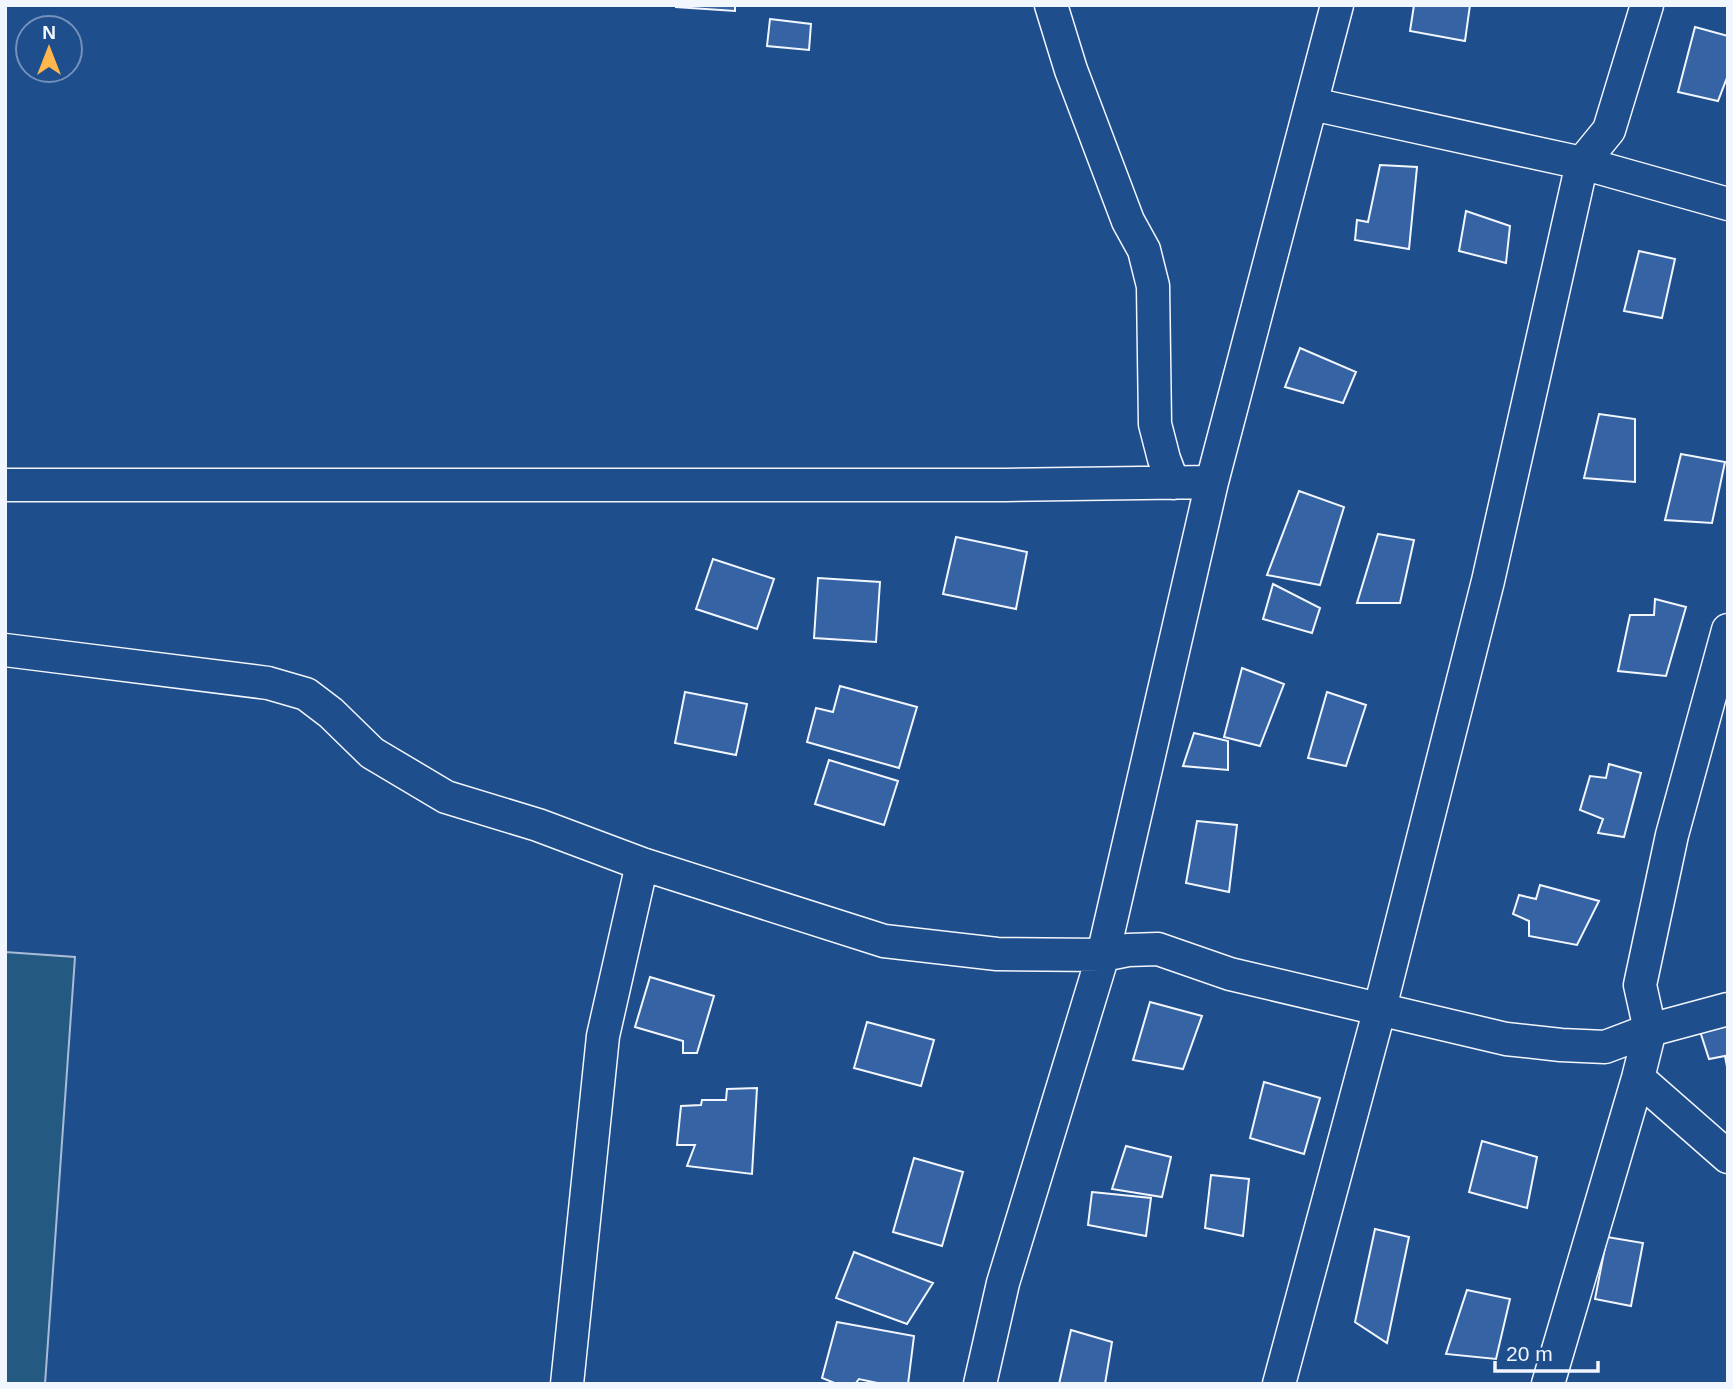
<svg xmlns="http://www.w3.org/2000/svg" width="1733" height="1389" font-family="Arial,sans-serif">
<style>
.pitch{fill:#245a82;stroke:#a8bbd7;stroke-width:2}
.building{fill:#3563a3;stroke:#f2f6ff;stroke-width:2}
.lines{fill:none;stroke-linecap:round;stroke-linejoin:round}
.street-casing{stroke:#f2f6ff;stroke-width:35}
.street{stroke:#1f4e8c;stroke-width:32}
</style>
<rect width="100%" height="100%" fill="#1f4e8c"/>
<path class="pitch" d="M5 952 75 957 45 1384H5Z"/>
<path class="building" d="M676 5H735V11L676 7Z
M1414 5H1470L1465 41 1410 31Z
M770 19 811 24 809 50 767 46Z
M1695 27 1728 36V75L1718 101 1678 92Z
M1380 165 1417 167 1409 249 1355 240 1357 220 1368 222Z
M1466 211 1510 226 1506 263 1459 251Z
M1639 251 1675 259 1662 318 1624 311Z
M1300 348 1356 372 1343 403 1285 387Z
M1599 414 1635 419V482L1584 478Z
M1681 454 1725 462 1712 523 1665 520Z
M1299 491 1344 507 1320 585 1267 575Z
M1378 534 1414 540 1400 603H1357Z
M956 537 1027 552 1016 609 943 594Z
M713 559 774 579 757 629 696 609Z
M818 578 880 582 876 642 814 638Z
M1273 584 1320 608 1312 633 1263 619Z
M1655 599 1686 607 1666 676 1618 671 1630 615H1654Z
M1242 668 1284 684 1260 746 1224 737Z
M840 686 917 707 899 768 807 742 816 708 833 712Z
M685 692 747 704 736 755 675 743Z
M1327 692 1366 705 1346 766 1308 758Z
M1194 733 1228 741V770L1183 766Z
M829 760 898 781 884 825 815 804Z
M1609 764 1641 773 1624 837 1598 833 1603 819 1580 810 1590 776 1606 778Z
M1197 821 1237 825 1229 892 1186 883Z
M1540 885 1599 901 1577 945 1529 936V921L1513 914 1519 895 1536 899Z
M650 977 714 996 697 1053H683V1041L635 1027Z
M1150 1002 1202 1016 1183 1069 1133 1060Z
M1728 1021V1072L1725 1056 1709 1059 1699 1028Z
M867 1022 934 1040 921 1086 854 1068Z
M1264 1082 1320 1098 1304 1154 1250 1138Z
M757 1088 752 1174 687 1166 695 1145H677L681 1106 701 1105 702 1100H726L727 1089Z
M1482 1141 1537 1157 1527 1208 1469 1192Z
M1126 1146 1171 1157 1162 1197 1112 1189Z
M914 1158 963 1172 942 1246 893 1232Z
M1211 1175 1249 1179 1243 1236 1205 1228Z
M1092 1192 1151 1198 1146 1236 1088 1225Z
M1375 1229 1409 1237 1387 1343 1355 1322Z
M1607 1237 1643 1243 1631 1306 1595 1299Z
M854 1252 933 1283 907 1324 836 1298Z
M1467 1290 1510 1299 1496 1359 1446 1354Z
M837 1322 914 1336 908 1384H882L859 1379 855 1384H837L822 1378Z
M1071 1330 1112 1342 1105 1384H1059Z"/>
<g class="lines">
<defs>
<path id="street" d="M1051 5 1071 70 1128 221 1144 250 1153 286 1155 424 1164 459 1173 483
M1312 104 1582 163 1728 204
M5 485H1005L1212 482
M5 650 268 683 306 694 331 713 372 753 446 797 538 825 642 864 884 941 997 954 1103 955 1128 950 1158 949 1230 974 1506 1039 1561 1045 1605 1047 1650 1030 1728 1009
M1638 1078 1728 1157
M567 1384 603 1036 642 864
M980 1384 1003 1283 1103 955 1212 482 1337 5
M1279 1384 1380 1008 1488 581 1582 163 1609 130 1647 5
M1548 1384 1638 1078 1650 1030 1640 985 1672 835 1728 630"/>
</defs>
<use href="#street" class="street-casing"/>
<use href="#street" class="street"/>
</g>
<rect width="1733" height="1389" fill="none" stroke="#f2f6ff" stroke-width="14"/>
<g transform="translate(49 49)"><circle r="33" fill="#1f4e8c" stroke="#7391ba" stroke-width="2"/>
<path d="M0-5L12 26L0 18L-12 26Z" fill="#ffb74d"/>
<text y="-10" font-size="19" font-weight="bold" text-anchor="middle" fill="#f2f6ff">N</text>
</g>
<path d="M1495 1361v10h103v-10" fill="none" stroke="#f2f6ff" stroke-width="3.5"/>
<text x="1506" y="1361" font-size="21" fill="#f2f6ff" stroke="#1f4e8c" stroke-width="5" paint-order="stroke">20 m</text>
</svg>
